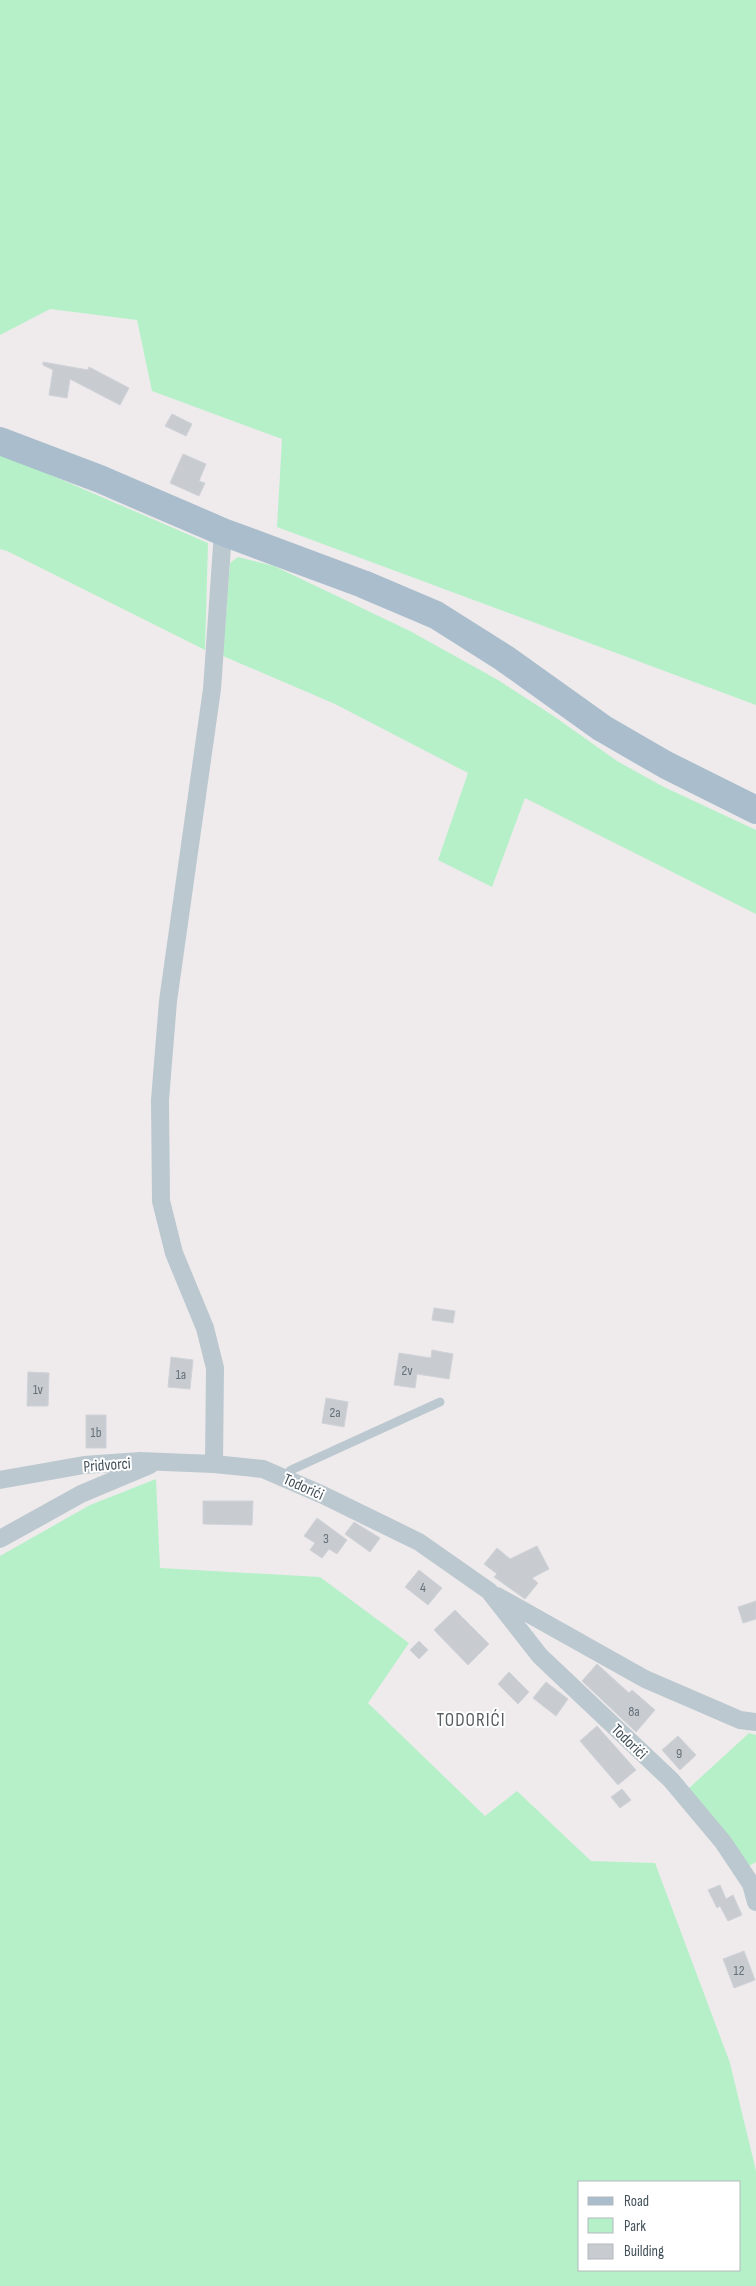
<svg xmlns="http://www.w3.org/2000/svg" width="756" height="2286" font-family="'Sofia Sans Condensed',sans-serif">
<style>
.green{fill:#b6f0c9;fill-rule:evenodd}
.building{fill:#c8ccd1;stroke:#cfd2d8}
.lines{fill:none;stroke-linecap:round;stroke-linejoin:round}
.service{stroke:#bbc8cf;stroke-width:9}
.minor{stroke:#bbc8cf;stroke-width:18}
.primary{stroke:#a9bdcd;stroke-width:28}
.labels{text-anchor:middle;stroke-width:4;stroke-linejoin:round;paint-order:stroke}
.number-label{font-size:14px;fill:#647078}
.street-label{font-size:16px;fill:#43515a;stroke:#fff}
.quarter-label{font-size:19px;letter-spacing:1px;fill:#585d61;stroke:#fff}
</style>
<rect width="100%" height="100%" fill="#efebec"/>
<path class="green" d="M0 0H756V705L277 527 282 439 152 391 137 320 50 309 0 335Z
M0 453 208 543 205 650 7 551 0 549Z
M238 557 274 566 410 631 498 680 555 717 617 761 662 786 756 830V914L525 798 492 887 438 860 468 773 335 704 223 656 230 563Z
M156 1479 160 1568 320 1577 409 1643 368 1703 485 1816 517 1791 591 1861 655 1863 730 2063 756 2171V2286H0V1556L90 1505ZM580 2182H740V2270H580Z
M749 1733 756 1735V1862L749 1866 688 1789Z"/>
<path class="building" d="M43 362 88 370 89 367 129 388 120 405 70 379 67 398 49 395 53 370 43 365Z
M172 414 192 424 186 436 165 426Z
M183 454 206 464 199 481 205 483 199 496 170 483Z
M434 1308 455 1311 453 1323 432 1320Z
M432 1350 453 1354 449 1379 417 1374 415 1388 394 1385 399 1353 431 1358Z
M171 1357 193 1360 190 1389 168 1387Z
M28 1372 49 1373 48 1406H27Z
M326 1398 348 1402 344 1427 322 1423Z
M86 1415H106V1448H86Z
M203 1501H253L252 1525 203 1524Z
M317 1518 347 1540 337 1554 329 1549 322 1558 310 1550 315 1543 304 1536Z
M354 1522 380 1538 370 1552 345 1534Z
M537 1546 549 1569 532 1578 538 1583 525 1599 494 1577 497 1574 484 1564 497 1548 510 1559Z
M419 1570 442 1588 428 1605 405 1587Z
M756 1601V1619L743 1623 738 1607Z
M455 1610 489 1644 468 1665 434 1630Z
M419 1641 428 1650 419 1659 410 1650Z
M597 1664 629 1693 632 1690 655 1710 636 1732 582 1681Z
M509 1672 529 1692 518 1704 498 1684Z
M546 1682 568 1699 556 1716 533 1698Z
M597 1726 636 1770 618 1785 580 1741Z
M678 1736 696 1755 680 1770 662 1750Z
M622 1789 631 1800 620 1808 611 1797Z
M720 1885 726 1899 733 1895 742 1915 728 1921 720 1906 717 1908 708 1890Z
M744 1951 755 1980 734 1988 723 1959Z"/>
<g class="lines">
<path class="service" d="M284 1477 291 1470 440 1402"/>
<path class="minor" d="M214 1464 215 1368 205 1328 174 1253 161 1201 160 1100 168 1001 212 689 223 532
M0 1480 84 1465 140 1461 214 1464 263 1469 323 1495 419 1542 489 1591 540 1656 671 1780 723 1842 751 1884 756 1902
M0 1539 81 1494 150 1465
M497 1596 645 1679 740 1720 756 1722"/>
<path class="primary" d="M0 441 100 479 223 532 363 584 436 615 504 658 602 728 666 765 756 810"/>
</g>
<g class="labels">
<g class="number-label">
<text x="407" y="1375">2v</text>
<text x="181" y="1379">1a</text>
<text x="38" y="1394">1v</text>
<text x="335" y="1417">2a</text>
<text x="96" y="1437">1b</text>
<text x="326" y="1543">3</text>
<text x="423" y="1592">4</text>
<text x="634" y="1716">8a</text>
<text x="679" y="1758">9</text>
<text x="739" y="1975">12</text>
</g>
<g class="street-label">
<text transform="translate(107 1464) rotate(-4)" y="6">Pridvorci</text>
<text transform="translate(304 1486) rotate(24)" y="6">Todorići</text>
<text transform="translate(630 1741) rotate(44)" y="6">Todorići</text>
</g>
<g class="quarter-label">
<text x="471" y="1726">TODORIĆI</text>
</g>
</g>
<rect x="578" y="2181" width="162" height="90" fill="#ffffff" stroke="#b4b9bd"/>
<rect x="588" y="2197" width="25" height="8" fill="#a9bdcd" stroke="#b4b9bd"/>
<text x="624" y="2206" font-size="15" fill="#43515a">Road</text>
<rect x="588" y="2218" width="25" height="15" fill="#b6f0c9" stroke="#b4b9bd"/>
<text x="624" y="2231" font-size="15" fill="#43515a">Park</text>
<rect x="588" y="2244" width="25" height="15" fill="#c8ccd1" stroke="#b4b9bd"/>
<text x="624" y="2256" font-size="15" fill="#43515a">Building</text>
</svg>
